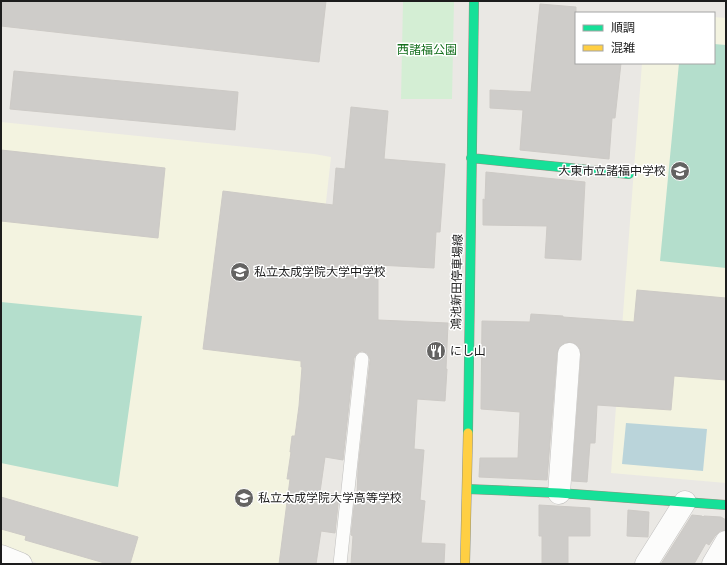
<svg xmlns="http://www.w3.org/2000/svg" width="727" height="565" font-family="'Asap Condensed','Noto Sans JP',sans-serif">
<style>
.education{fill:#f3f3e0}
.park{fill:#d4eed4}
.pitch{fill:#b4decc}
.water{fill:#bad4da}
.building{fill:#ceccc9;stroke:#cdcac6}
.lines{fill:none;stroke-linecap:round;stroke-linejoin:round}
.lane-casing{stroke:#c1c0bf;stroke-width:14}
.street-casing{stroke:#c1c0bf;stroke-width:23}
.fast-casing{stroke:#90917e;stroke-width:10}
.slow-casing{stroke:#90917e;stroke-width:10}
.lane{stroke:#fcfcfb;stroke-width:13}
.street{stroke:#fcfcfb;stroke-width:22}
.fast{stroke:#16e098;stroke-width:9}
.slow{stroke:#ffcf43;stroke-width:9}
.labels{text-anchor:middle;stroke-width:3;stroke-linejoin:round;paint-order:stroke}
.park-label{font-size:12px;fill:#156f1e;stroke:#fff}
.poi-label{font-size:12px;fill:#1c1c1c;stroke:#fff;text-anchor:start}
.street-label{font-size:12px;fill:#1c1c1c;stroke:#fff}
</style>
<rect width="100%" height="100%" fill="#eae8e4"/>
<path class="education" d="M714 17 726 18V483L611 473 642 63H714Z
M1 122 314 154 331 157 286 564H39L1 549Z"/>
<path class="park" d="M403 1H454L452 99H401Z"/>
<path class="pitch" d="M714 44 726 45V268L660 261 679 63H714Z
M1 302 142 316 118 487 1 463Z"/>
<path class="water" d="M626 423 707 429 703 471 622 464Z"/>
<path class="building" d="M1 1H326L319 62 1 26Z
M540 4 576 7V63H621L615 118H612L609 159 520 150 523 110 490 108V90L531 92Z
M14 71 238 92 235 130 10 109Z
M351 107 388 111 384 159 445 164 440 232H436L434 268 378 265V320L448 323 446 369H447L445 401 417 399 414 449 424 450 420 500 425 501 421 543 445 544 444 564H351L353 536 351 535 355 497H357L358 469 370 360 369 356 367 353 362 351 359 352 356 354 354 358 343 460 325 457 320 492 339 495 335 533 321 531 316 564H279L290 479H287L291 452H290L292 436H295L299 406 302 367H301V361L203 349 223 191 333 205 336 168 345 169Z
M1 150 165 168 158 238 1 221Z
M486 172 585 182 581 260 545 258 547 226 483 225V199L485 200Z
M637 290 726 298V380L674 376 671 410 597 405 595 443H590L587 482 572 481 581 355 580 349 576 344 570 342 564 343 559 347 557 353 547 480 479 477 480 458H518L520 412 481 409 482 321 530 322 531 314 563 316V317L634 322Z
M1 497 138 537 130 564H108L25 540 26 536 1 529Z
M539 505 590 508V536H568V563H542V536H539Z
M628 510 649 512 648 537 627 536Z
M692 515 702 516 703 517 704 516 721 517 726 520V530L720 531 715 536 709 545 706 543 694 564H661Z"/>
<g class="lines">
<defs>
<path id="lane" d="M340 564 362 359"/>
<path id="street" d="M559 493 569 354
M1 556 21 564
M646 564 685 502
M713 564 726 542"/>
<path id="fast" d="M471 158 629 174
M468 433 474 1
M467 489 559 493 726 505"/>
<path id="slow" d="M465 564 468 433"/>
</defs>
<use href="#lane" class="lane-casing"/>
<use href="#street" class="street-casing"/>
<use href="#fast" class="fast-casing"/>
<use href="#slow" class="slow-casing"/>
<use href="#lane" class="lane"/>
<use href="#street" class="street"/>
<use href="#fast" class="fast"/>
<use href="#slow" class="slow"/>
</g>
<defs>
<symbol id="school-disc" viewBox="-11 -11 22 22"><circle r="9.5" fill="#646362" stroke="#fff"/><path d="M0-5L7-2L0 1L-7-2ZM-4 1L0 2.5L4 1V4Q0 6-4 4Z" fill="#fff"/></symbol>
<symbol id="restaurant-disc" viewBox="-11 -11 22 22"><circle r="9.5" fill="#646362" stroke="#fff"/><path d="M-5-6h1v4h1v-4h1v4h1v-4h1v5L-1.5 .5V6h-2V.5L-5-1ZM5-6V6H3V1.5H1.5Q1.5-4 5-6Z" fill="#fff"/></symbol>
</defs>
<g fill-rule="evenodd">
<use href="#school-disc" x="669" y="160" width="22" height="22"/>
<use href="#school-disc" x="229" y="261" width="22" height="22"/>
<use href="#restaurant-disc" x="425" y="340" width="22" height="22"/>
<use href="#school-disc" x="233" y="487" width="22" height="22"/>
</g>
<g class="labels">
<g class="park-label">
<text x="427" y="54">西諸福公園</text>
</g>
<g class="poi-label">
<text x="666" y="175" text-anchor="end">大東市立諸福中学校</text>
<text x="254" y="276">私立太成学院大学中学校</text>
<text x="450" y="355">にし山</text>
<text x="258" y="502">私立太成学院大学高等学校</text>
</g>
<g class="street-label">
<text transform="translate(457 282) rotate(-89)" y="4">鴻池新田停車場線</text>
</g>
</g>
<rect width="727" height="565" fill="none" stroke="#1c1c1c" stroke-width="4"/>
<rect x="575" y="12" width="140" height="52" fill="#ffffff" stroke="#a4a4a4"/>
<rect x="583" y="25" width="20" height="6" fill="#16e098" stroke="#a4a4a4"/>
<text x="611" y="32" font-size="12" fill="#1c1c1c">順調</text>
<rect x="583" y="45" width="20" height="6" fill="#ffcf43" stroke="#a4a4a4"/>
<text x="611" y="52" font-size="12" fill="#1c1c1c">混雑</text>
</svg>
